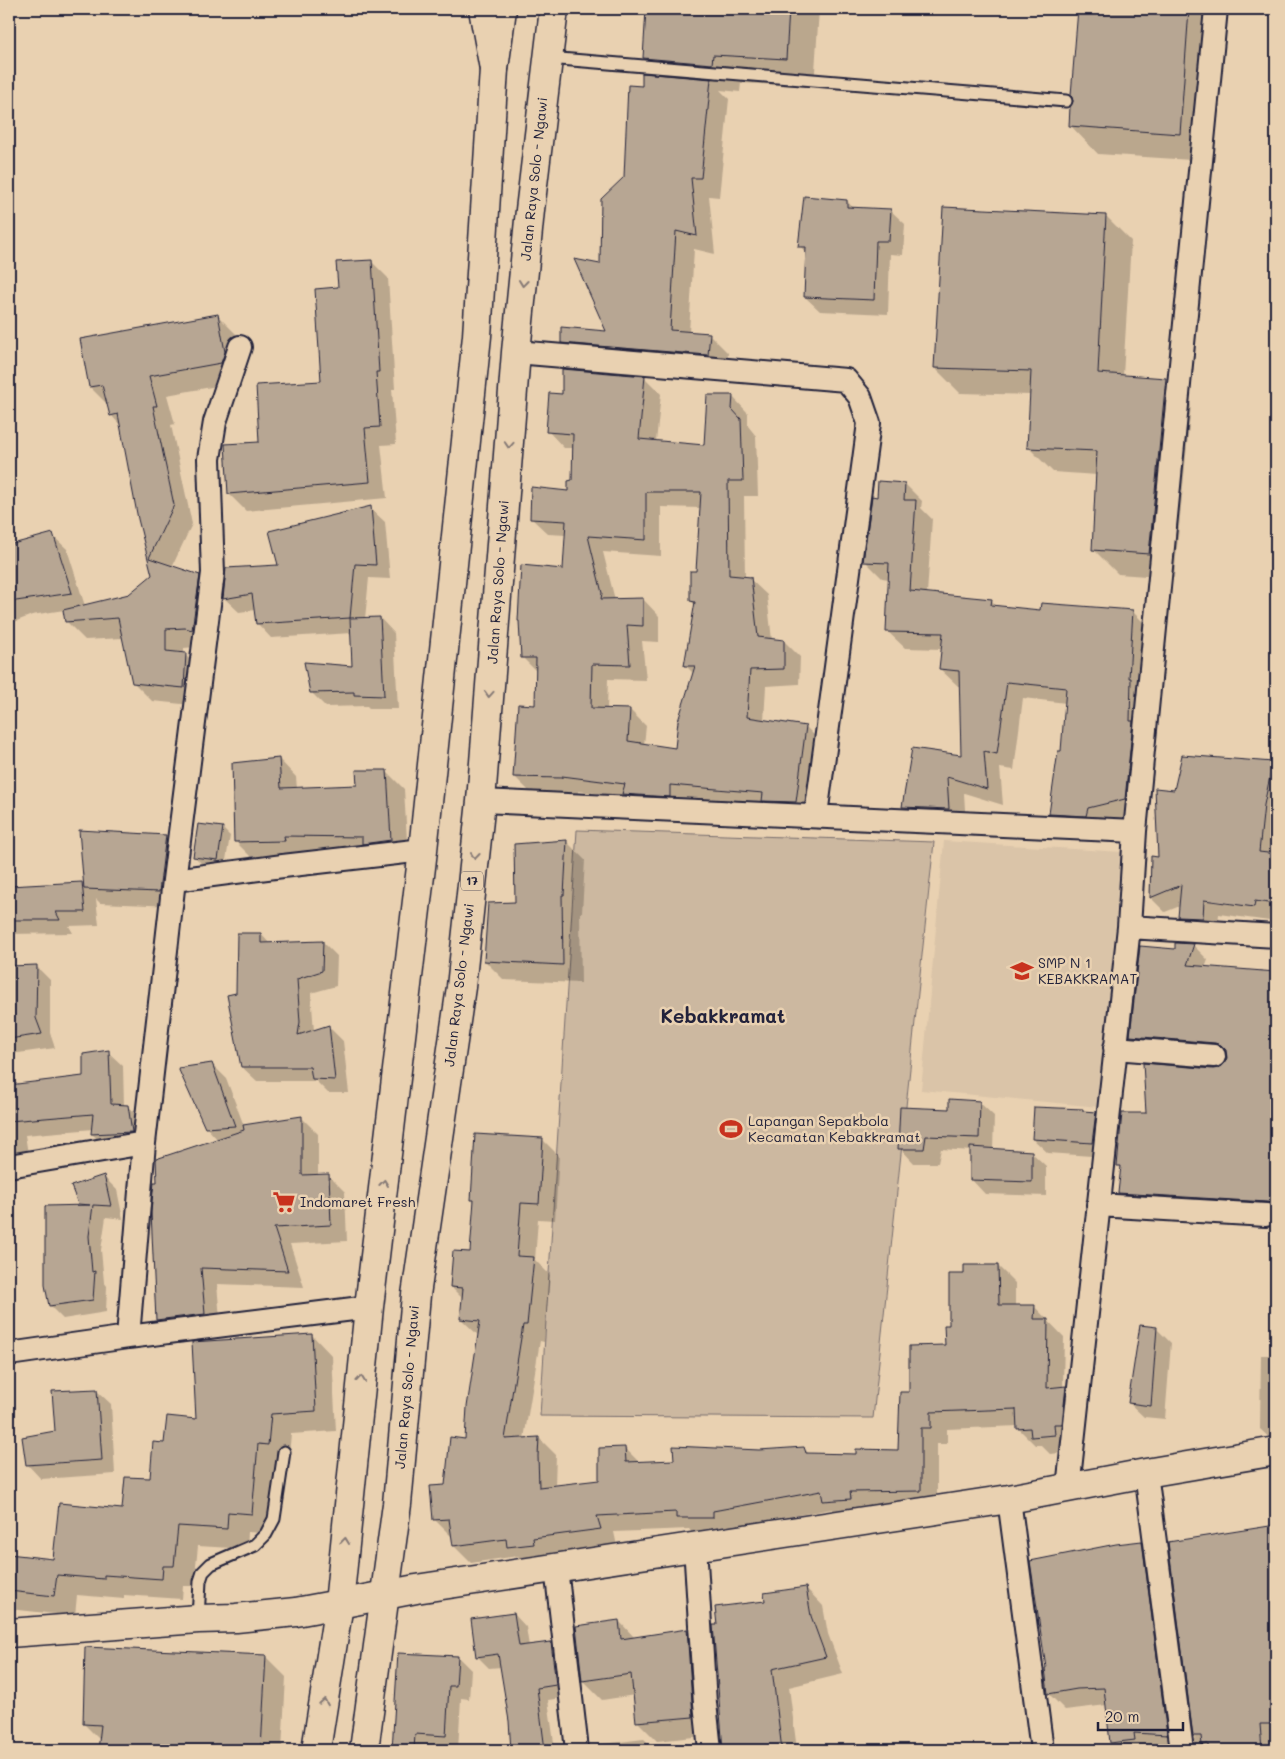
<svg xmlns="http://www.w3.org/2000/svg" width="1285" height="1759" font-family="Mali,sans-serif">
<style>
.built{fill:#dac4a8}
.green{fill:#ccb8a0;stroke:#776d6e}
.shadow{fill:#0003;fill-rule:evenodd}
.building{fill:#b7a693;stroke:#22223b;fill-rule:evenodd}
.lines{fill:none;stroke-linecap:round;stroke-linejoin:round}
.service-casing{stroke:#22223b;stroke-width:15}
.minor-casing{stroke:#22223b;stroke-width:26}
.tertiary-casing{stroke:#22223b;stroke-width:31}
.secondary-casing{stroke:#22223b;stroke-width:31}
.trunk-casing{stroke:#22223b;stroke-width:31}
.motorway-casing{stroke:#22223b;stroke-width:31}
.service{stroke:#e9d1b1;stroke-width:11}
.minor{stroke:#e9d1b1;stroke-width:22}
.tertiary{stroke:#e9d1b1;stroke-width:28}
.secondary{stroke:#e9d1b1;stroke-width:28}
.trunk{stroke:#e9d1b1;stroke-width:28}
.motorway{stroke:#e9d1b1;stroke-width:28}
.oneway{stroke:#867a76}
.labels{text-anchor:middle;stroke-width:5;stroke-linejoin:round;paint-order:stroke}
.shield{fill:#e9d1b1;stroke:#5e565e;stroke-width:1}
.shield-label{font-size:12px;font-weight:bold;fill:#22223b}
.street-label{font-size:14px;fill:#22223b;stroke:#e9d1b1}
.poi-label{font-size:14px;fill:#22223b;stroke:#e9d1b1;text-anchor:start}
.district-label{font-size:19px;font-weight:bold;fill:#22223b;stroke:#e9d1b1}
</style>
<rect width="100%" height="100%" fill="#e9d1b1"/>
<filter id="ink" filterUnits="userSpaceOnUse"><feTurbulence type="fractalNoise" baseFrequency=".02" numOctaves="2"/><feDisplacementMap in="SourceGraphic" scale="10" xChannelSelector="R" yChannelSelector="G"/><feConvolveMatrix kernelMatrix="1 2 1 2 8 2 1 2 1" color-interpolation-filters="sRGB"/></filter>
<g filter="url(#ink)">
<path class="built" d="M944 841 1122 852 1099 1107 921 1090Z"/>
<path class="green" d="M577 830 934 842 873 1418 540 1416Z"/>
<path class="shadow" d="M647 9H819L814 87 741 83 740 92 720 90 729 99 719 197 709 196 715 254 694 249 689 333 709 334 728 353 726 373 581 361 562 342 608 333 601 265 625 177 643 87 663 76 644 58Z
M1079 9H1219L1207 161 1098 154 1070 125 1075 101 1072 95Z
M847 201 854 209 890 210 905 224 903 255 890 254 888 314 820 311 805 297 807 254 800 246Z
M1106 216 1131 241 1123 376 1166 380 1191 405 1174 578 1118 574 1093 549 1097 475 1053 472 1028 447 1031 395 960 393 935 368Z
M371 261 388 278 395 389H392L396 444 381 445 387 498 246 511 229 494 261 443 322 382 339 288Z
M218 316 236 334 243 371 239 382 167 395 175 424 171 425 192 524 172 567 199 576 218 595 205 646 184 648V654L204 673 202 706 152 701 133 682 123 638 85 640 66 621 64 610 32 615 9 624V547L52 535 67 549 85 606 130 595 154 576 140 518 121 426 111 415 108 405 90 387Z
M644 377 661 394 656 442 705 447 732 396 748 413V426L756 436 758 496H744L745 578 750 579 767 595 772 640 784 641 800 657 799 684 766 686 764 721 806 727 822 743 812 818 578 791V794L530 792 514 776 536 707 537 672 522 657 564 570 566 535 548 534 531 518 569 492 573 481 574 448H564L548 431 564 396ZM661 507 701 508 697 573 691 601 696 606 686 666 694 674 676 749 644 745 646 726 630 710 607 709 608 679 646 680 642 641 659 642V616L643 599 615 600 603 552 661 556Z
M905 484 922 501 921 508 932 519 927 594 991 600 997 606 1041 611H1132L1149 628 1142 815 1105 825 1067 831 1050 813 1062 752 1066 703 1023 698 1014 770 1000 768 1003 805 964 793 966 826 920 824 903 807 963 756 961 686H958L940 669 943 649 905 648 887 631 889 579 882 578 865 561 879 498Z
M370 508 385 522 390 579 369 578 365 619 380 618 394 633 398 709H370L367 706 326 707 311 692 354 668 352 633 271 638 257 623 255 610 239 612 224 598 279 567Z
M279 759 296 777 297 789 358 787 387 772 404 789 408 858 253 859 235 841Z
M1272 763 1276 767 1275 855H1276V916L1269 915V921L1219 914 1217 932 1194 931 1179 916 1180 906 1165 912 1151 898 1175 791Z
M223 829 230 836 225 866 201 863 194 856Z
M81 831 166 836 180 851 173 906 100 903 96 899 99 925 69 926 73 933 9 934V887L81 884 85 887Z
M566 841 585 860 582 913H580L581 983 504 980 485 961 516 904Z
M261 934 270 944 323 942 337 956 336 986 311 993 314 1031 328 1026 343 1041 349 1093H328L316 1081H257L242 1067 237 994Z
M1193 945 1208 960 1205 968 1273 973 1274 958H1276V1216L1134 1207 1119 1193 1122 1169 1118 1165 1147 1115 1214 1070 1220 1069 1226 1065 1229 1057 1146 1050 1132 1036 1176 951Z
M36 966 50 980V1033L55 1048 11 1054 15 1086 84 1077 108 1052 123 1066 124 1106H127L142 1120 146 1145 107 1148 92 1134 93 1129 25 1135 30 1166 9 1168V967Z
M212 1064 226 1078 244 1126 301 1117 318 1134V1176L328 1175 345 1192 347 1241 290 1244 304 1287 217 1284 221 1330 174 1336 158 1320 218 1140 206 1127Z
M979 1102 994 1116 993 1150 1031 1152 1046 1166V1196L985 1194 971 1179 972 1151 941 1149 938 1163H914L900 1148 950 1111Z
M1085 1113H1095L1110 1127 1106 1157 1048 1153 1033 1139Z
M542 1139 559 1156 555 1220 538 1219 535 1260 550 1275 544 1342 540 1341 524 1439 539 1438 556 1455 555 1486 600 1481 625 1448 639 1462 675 1461 804 1448 809 1454 857 1455 900 1451 911 1393 946 1346 950 1326 965 1276 998 1266 1015 1283V1306H1034L1064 1337 1063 1388H1065L1082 1405 1071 1452 1050 1454 1041 1445H1035L1018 1428V1426L947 1429V1444H937V1508L841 1517 832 1509 730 1527V1534L694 1535 689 1529 614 1532 617 1546 549 1555 550 1561 525 1564 518 1556 471 1563 454 1546 452 1537 435 1520 446 1486 466 1441 479 1336 461 1319 463 1299 451 1287 471 1253 475 1203 472 1199Z
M104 1177 117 1190 123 1219 106 1217 101 1250 104 1282 107 1286 106 1312 63 1319 50 1306 82 1206 79 1203Z
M1156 1328 1171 1343 1165 1419 1144 1417 1129 1403Z
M312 1335 332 1356 336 1431 291 1434 288 1465 278 1464 273 1534 248 1532 247 1549 198 1546 194 1586H183L182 1599 124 1595V1599L77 1595 75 1616 9 1609V1555L54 1560 124 1510 151 1480 166 1444Z
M1261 1355H1276V1444L1260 1429Z
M96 1390 111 1404 115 1474 41 1479 27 1464Z
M1276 1527V1750H1196L1170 1543Z
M1141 1543 1158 1559 1182 1750H1112L1107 1705 1065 1710 1049 1694Z
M806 1588 823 1606 828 1634 843 1674 789 1687 797 1750H724L718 1626 767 1602Z
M514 1614 526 1627 529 1646 551 1643 563 1655 568 1697 548 1700 555 1750H513L510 1721 502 1667 489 1668 477 1656Z
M619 1621 635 1638 687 1630 706 1649 712 1735 657 1741 638 1722 635 1695 602 1700 583 1681Z
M265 1656 286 1677 282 1750H99L100 1740 84 1724Z
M458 1657 471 1670 469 1699 461 1698 458 1750H390V1743H394Z
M644 1739 656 1750H595V1745Z"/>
<path class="building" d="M646 9H789L786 59 713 55 712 64 643 58Z
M1078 9H1189L1180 134 1069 126 1070 107 1073 101 1071 95Z
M642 73 711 79 701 178H691L697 236 676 231 670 330 710 333 708 355 561 343V327L606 331 574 259 600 264 601 199 624 177 628 85 642 86Z
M804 196 847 200V207L891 209 889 241H876L874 300 804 297 806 247H798Z
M943 207 1106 215 1098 373 1166 378 1149 554 1092 550 1097 451 1027 448 1031 371 934 368Z
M372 260 379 372H376L380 427 365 428 370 482 228 494 225 444 259 442 256 385 321 381 315 289 338 287 336 262Z
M218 314 225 352 221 363 149 376 157 406H153L174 505 149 558 200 575 192 630 185 628 166 629V651L186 653 184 688 132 683 118 618 65 622 63 610 129 594 152 575 138 519 118 414 110 416 102 385 89 387 80 339Z
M562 369 645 376 639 439 704 445 707 395H733L732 409 741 419 743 481H728L729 575 751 577 758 637 784 640V669L750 670 747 717 806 726 796 802 762 801 763 793 670 785V797L622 794 625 784 562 776V778L513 777 518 704 535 705 536 658H521L519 621H518L521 565 563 569 566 521 530 519 531 487 568 491V481L572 480 573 434 546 432 549 393 562 394ZM646 492H701L696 571H690V601L695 602 684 666H695L678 721 675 748 628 741 630 709 591 708 592 664 630 665 627 625 643 626V598L601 599 602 593 588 536 646 540Z
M878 481 905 483 904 500H916L910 591 992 599 991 605 1040 610 1041 603 1133 610 1129 678H1131L1130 721H1133L1125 799 1088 808 1086 816 1049 814 1058 751H1061L1066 688 1007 682 997 754 984 751 987 789 947 777 949 809 902 807 912 748 961 755 959 671 939 669 943 633 886 632 889 563 863 562 872 496 877 497Z
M371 506 376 565 355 564 350 618 256 624 252 594 223 599 226 568 278 565 269 531Z
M53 533 72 593 9 602V545Z
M380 617 384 696 354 695V692L310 693 304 662 352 666 350 618Z
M1182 755 1273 762 1264 805 1259 852 1276 854V904L1255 901 1254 907 1204 900 1203 918 1178 917 1181 885 1150 898 1151 856 1158 857 1155 788 1174 790Z
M279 758 281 788 357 785 356 770H387L391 840 362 844V837L284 836 285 841 234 842 232 763Z
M198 824 223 827 218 860 193 857Z
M79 830 166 835 159 892 84 889Z
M567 840 564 895H562L563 965 484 961 488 903 515 902 514 844Z
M82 882 85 912H56L60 920H9V886Z
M237 933H261V943L323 941 322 971 297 979 300 1022 298 1035 329 1025 335 1080 312 1079 310 1067H241L227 995 236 993Z
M1175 943 1194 944 1187 965 1276 972V1087L1273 1168H1276V1204L1267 1202 1118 1193 1121 1166H1117L1122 1113H1146L1143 1063 1213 1069 1219 1068 1224 1064 1227 1058 1226 1050 1221 1045 1215 1043 1130 1036 1140 946 1175 949Z
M37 965 36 1018 42 1034 9 1039V966Z
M109 1050 111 1104 128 1105 132 1132 91 1134 93 1114 9 1121V1085L83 1076V1054Z
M212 1063 235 1126 205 1128 178 1068Z
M949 1099 980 1101 979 1138 926 1136 924 1149H898L900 1107 949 1109Z
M1034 1107 1083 1109V1111L1096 1112 1092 1143 1032 1139Z
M302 1116V1175L329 1174 331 1225 274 1228 288 1271 201 1268 205 1314 156 1320 151 1212 154 1182H157L156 1159 244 1130 243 1125Z
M475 1134 543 1138 539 1204 521 1203 517 1256 534 1257 527 1325H523L505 1439 539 1437 538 1456 539 1487 599 1480V1448L625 1447 626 1462 674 1460 673 1446 759 1450 804 1447 806 1453 856 1454V1449L898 1450 900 1392H909V1346L945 1345 944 1325H949V1274H964V1265H998L999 1305H1035L1034 1319H1048L1047 1388 1066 1386 1062 1424H1054L1055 1435 1031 1437 1030 1428 1017 1429 1016 1409 931 1412V1428H921V1491L850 1492 851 1499 823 1501 821 1491 713 1511V1518H676V1512L597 1516 601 1529 533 1538 534 1544 507 1547 506 1539 453 1546 449 1519 433 1520 430 1486 445 1485 450 1437 465 1439 467 1407 480 1321 460 1319 463 1288 450 1287 453 1251 470 1252 474 1200H471Z
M970 1147 1032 1151V1182L970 1180Z
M104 1175 111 1206 93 1205 89 1236 92 1272 95 1271 93 1300 49 1306 45 1285V1206L90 1205 78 1204 71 1186Z
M1140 1325 1157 1327 1151 1406 1128 1403Z
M312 1334 316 1411 271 1414 268 1445 258 1444 252 1514 228 1512 227 1529 178 1526 174 1566H163L162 1579 104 1575V1579L57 1575 54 1596 9 1591V1554L53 1559 59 1503 122 1509 125 1477 150 1478 153 1442 164 1443 167 1416 196 1419 192 1342Z
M97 1389 102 1460 26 1465 22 1437 55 1431 52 1391Z
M1276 1525V1724H1260L1262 1750H1208V1744L1202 1745 1201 1736H1193L1168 1542Z
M1142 1541 1167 1735 1134 1733 1135 1740 1110 1743 1104 1688 1077 1689 1048 1694 1045 1668H1046L1030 1561 1116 1544Z
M806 1587 811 1616 826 1657 772 1669 782 1750H723L713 1625H717L715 1607 765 1601 764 1593Z
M514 1613 519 1646 551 1642 556 1685 537 1688 545 1750H511L509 1721 498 1654 476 1657 471 1619Z
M619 1620 621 1639 687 1629 693 1717 636 1722 631 1674 582 1681 576 1626Z
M85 1647 266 1655 261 1750H98L101 1725 83 1724Z
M398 1653 458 1656 456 1686H449L446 1736 415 1734 414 1750H392Z"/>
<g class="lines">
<defs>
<path id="service" d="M548 58 1066 101
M198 1619 200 1581 203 1572 211 1564 255 1545 266 1534 274 1519 284 1452"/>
<path id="minor" d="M240 347 215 422 209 459 213 573 174 880 144 1143 128 1337 369 1307
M516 352 846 380 860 397 869 423 816 815
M481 801 1135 831
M174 880 283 866 423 850
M1129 927 1276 936
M1115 1048 1214 1056
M9 1166 144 1143
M1098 1205 1266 1215
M9 1354 128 1337
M1146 1473 1182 1750
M1068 1488 1129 927 1135 831 1216 9
M1009 1499 1042 1750
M695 1546 705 1703 710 1750
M556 1568 577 1750"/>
<path id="tertiary" d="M9 1633 198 1619 236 1618 296 1612 339 1604"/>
<path id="secondary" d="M339 1604 416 1589 1009 1499 1146 1473 1276 1451"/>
<path id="trunk" d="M316 1750 339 1604 369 1307 423 850 477 336 494 69 502 9
M364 1750 397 1504 416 1295 461 987 481 801 516 352 530 210 554 9"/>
<path id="motorway" d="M483 9 494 69"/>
</defs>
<use href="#service" class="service-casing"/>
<use href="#minor" class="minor-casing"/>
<use href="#tertiary" class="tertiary-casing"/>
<use href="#secondary" class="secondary-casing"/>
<use href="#trunk" class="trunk-casing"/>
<use href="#motorway" class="motorway-casing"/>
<use href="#service" class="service"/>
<use href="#minor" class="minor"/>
<use href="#tertiary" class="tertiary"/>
<use href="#secondary" class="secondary"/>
<use href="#trunk" class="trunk"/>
<use href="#motorway" class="motorway"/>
</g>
<defs><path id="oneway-chevron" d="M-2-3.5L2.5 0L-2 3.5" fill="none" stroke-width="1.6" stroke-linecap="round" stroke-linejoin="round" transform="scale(1.25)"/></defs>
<g class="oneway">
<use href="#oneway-chevron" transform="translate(523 283) rotate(96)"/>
<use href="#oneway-chevron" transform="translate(509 445) rotate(94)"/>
<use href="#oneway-chevron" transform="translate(489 694) rotate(94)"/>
<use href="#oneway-chevron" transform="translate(475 856) rotate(96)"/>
<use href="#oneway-chevron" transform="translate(384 1183) rotate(-83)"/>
<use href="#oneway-chevron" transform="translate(361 1379) rotate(-84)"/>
<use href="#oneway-chevron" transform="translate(345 1541) rotate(-84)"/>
<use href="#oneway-chevron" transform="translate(324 1702) rotate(-81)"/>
</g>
</g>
<defs>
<symbol id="school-bare" viewBox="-9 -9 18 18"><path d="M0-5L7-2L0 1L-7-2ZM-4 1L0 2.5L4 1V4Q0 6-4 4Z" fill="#c8321e" stroke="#e9d1b1" stroke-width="2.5" paint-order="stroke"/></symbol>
<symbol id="stadium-bare" viewBox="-9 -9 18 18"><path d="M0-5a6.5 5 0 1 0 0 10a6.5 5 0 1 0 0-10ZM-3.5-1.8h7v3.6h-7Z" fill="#c8321e" stroke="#e9d1b1" stroke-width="2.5" paint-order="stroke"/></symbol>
<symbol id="supermarket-bare" viewBox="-9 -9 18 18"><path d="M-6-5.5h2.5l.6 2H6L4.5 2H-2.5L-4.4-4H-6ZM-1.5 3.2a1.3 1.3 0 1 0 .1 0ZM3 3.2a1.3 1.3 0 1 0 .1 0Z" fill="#c8321e" stroke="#e9d1b1" stroke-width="2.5" paint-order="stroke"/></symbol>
</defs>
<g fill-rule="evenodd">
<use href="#school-bare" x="1006" y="955" width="32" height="32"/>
<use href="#stadium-bare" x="715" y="1113" width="32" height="32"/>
<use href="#supermarket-bare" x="268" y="1186" width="32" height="32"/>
</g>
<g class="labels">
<rect class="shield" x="461" y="871.5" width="22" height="19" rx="4"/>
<g class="shield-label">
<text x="472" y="885">17</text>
</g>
<g class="street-label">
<text transform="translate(534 179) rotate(-84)" y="5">Jalan Raya Solo - Ngawi</text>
<text transform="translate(498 582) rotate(-86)" y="5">Jalan Raya Solo - Ngawi</text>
<text transform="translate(459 985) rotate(-83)" y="5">Jalan Raya Solo - Ngawi</text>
<text transform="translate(407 1387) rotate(-85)" y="5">Jalan Raya Solo - Ngawi</text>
</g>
<g class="poi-label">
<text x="1038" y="968">SMP N 1<tspan x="1038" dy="16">KEBAKKRAMAT</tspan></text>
<text x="748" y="1126">Lapangan Sepakbola<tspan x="748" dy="16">Kecamatan Kebakkramat</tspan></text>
<text x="300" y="1207">Indomaret Fresh</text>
</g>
<g class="district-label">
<text x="723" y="1023">Kebakkramat</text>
</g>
</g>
<rect width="1285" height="1759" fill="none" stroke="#e9d1b1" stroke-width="30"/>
<rect x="15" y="15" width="1255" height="1729" fill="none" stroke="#22223b" stroke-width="2" filter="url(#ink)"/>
<path d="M1098 1722v8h85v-8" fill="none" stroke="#22223b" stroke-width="2.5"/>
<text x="1105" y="1722" font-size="15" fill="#22223b" stroke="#e9d1b1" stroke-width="4" paint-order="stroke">20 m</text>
</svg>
